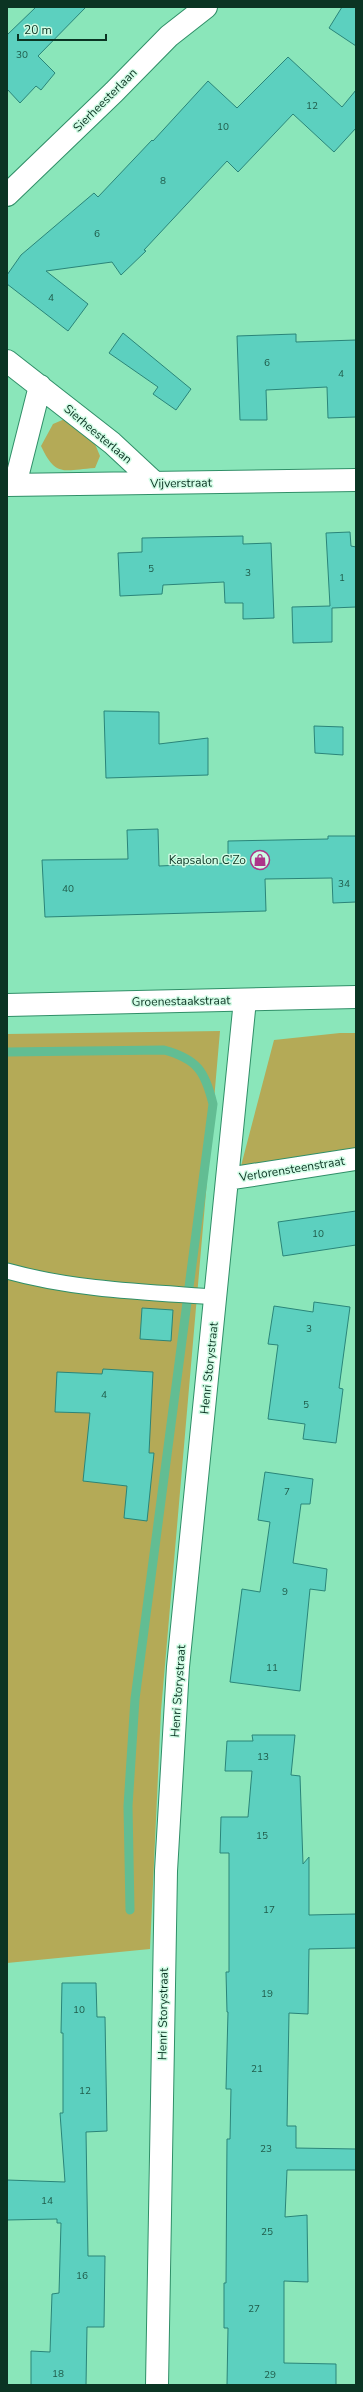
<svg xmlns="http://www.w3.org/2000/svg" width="363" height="2392" font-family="'Nunito Sans',sans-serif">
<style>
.green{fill:#b4aa57}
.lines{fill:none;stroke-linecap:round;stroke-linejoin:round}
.stream{stroke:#62bd93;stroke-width:9}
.building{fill:#5cd0bf;stroke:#2a8579}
.service-casing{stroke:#308f68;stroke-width:17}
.minor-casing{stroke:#308f68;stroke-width:24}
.tertiary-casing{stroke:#308f68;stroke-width:24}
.service{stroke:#fff;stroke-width:15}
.minor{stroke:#fff;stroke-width:22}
.tertiary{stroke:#fff;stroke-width:22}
.labels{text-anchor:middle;stroke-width:3;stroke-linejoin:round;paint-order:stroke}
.number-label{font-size:10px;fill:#1f5b4a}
.street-label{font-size:12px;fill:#0b3423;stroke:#d1fce5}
.poi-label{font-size:12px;fill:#0b3423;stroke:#d1fce5;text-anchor:end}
</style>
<rect width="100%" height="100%" fill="#8ae6ba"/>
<path class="green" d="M67 418 95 444 100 456 95 468C64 470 56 478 41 446L53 424Z
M220 1031 161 1711 150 1949 7 1963V1034Z
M340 1033H356V1149L241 1166 274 1040Z"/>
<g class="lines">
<path class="stream" d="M7 1052 164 1050C197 1059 205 1071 213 1104L135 1699 128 1806 130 1910"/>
</g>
<path class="building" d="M36 7H86L38 56 55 73 41 90 36 86 20 103 7 89V35Z
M342 7H356V46L329 28Z
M288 57 342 107 356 90V128L334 152 293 114 238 172 227 161 144 250 146 251 121 275 112 262 46 271 88 304 68 331 7 284V275L21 255 94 193 98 197 152 140 153 141 208 81 237 108Z
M123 333 191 389 176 410 153 394 158 387 109 353Z
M296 334V342L356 340V417L328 418 327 387 266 390 267 420H240L237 336Z
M350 532 351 546 356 547V607L332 608V642L293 643 292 607 330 606 326 533Z
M243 536V544L271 543 274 618 243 619V603H225L224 582 163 585 162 594 120 596 118 553 142 552V538Z
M104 711 159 712V744L208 738V775L106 778Z
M314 726 343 727V755L315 753Z
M158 829 159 866 228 863V841L328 839V836H356V902L333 903 332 878 265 879 266 911 45 917 42 860 128 859 127 830Z
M356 1211V1245L283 1256 278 1222Z
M314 1302 350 1307 339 1388 343 1389 336 1443 303 1439 305 1424 268 1419 278 1345 268 1344 274 1306 313 1312Z
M142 1308 173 1310 171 1341 140 1339Z
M103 1369 153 1372 149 1453H154L147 1521 124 1518 127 1486 83 1481 90 1413 55 1412 57 1372 102 1374Z
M265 1472 313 1479 310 1504H301L293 1563 327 1569 325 1591 310 1589 300 1691 230 1682 242 1589 260 1592 270 1522 258 1520Z
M252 1735H295L291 1775 300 1776 303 1864 309 1857V1915L356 1914V1948L309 1949 308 2014 289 2013 287 2126H296V2148L356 2149V2170H287L285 2217 307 2215 308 2282 284 2281V2363L336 2364V2385H227L228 2328H224V2283H226L227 2139H230L231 2089H226L228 2012H227L226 1972H229V1853H220L221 1817H248L252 1771H225L227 1741H253Z
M62 1983H96L97 2017H105L107 2131 86 2132 88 2256H105L104 2327H87L86 2385H31V2351L50 2352 52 2294 59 2293 61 2223H57V2219L7 2220V2180L65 2182 60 2113H63V2033H61Z"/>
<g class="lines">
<defs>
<path id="service" d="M7 1271C75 1290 146 1292 216 1297"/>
<path id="minor" d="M7 195 114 92 169 36 206 7
M7 361 112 443 155 483
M7 485 356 480
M15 485 40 386
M227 1179 356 1159
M157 2385 166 1871 178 1667 245 1000"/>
<path id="tertiary" d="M7 1005 356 997"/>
</defs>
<use href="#service" class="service-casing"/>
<use href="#minor" class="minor-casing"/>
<use href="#tertiary" class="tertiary-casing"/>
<use href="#service" class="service"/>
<use href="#minor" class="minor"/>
<use href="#tertiary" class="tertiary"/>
</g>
<defs>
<symbol id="shop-ring" viewBox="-11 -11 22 22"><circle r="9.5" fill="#d1fce5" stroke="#ad3489" stroke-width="1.5"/><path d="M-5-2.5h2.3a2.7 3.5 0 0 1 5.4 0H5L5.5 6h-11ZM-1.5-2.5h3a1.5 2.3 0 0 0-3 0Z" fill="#ad3489"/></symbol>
</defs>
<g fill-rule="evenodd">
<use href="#shop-ring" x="249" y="849" width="22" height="22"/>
</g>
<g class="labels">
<g class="number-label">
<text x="22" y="58">30</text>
<text x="312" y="109">12</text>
<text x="223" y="130">10</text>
<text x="163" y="184">8</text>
<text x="97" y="237">6</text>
<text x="51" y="301">4</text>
<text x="267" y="366">6</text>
<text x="341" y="377">4</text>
<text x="151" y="572">5</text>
<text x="248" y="576">3</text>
<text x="342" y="581">1</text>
<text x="344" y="887">34</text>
<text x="68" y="892">40</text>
<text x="318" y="1237">10</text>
<text x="309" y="1332">3</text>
<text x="104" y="1398">4</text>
<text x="306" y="1408">5</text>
<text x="287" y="1495">7</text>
<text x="285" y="1595">9</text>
<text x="272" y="1671">11</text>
<text x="263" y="1760">13</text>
<text x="262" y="1839">15</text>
<text x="269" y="1913">17</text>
<text x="267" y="1997">19</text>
<text x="79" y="2013">10</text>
<text x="257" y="2072">21</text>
<text x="85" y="2094">12</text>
<text x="266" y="2152">23</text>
<text x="47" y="2204">14</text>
<text x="267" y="2235">25</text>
<text x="82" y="2279">16</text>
<text x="254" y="2312">27</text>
<text x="58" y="2377">18</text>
<text x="270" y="2378">29</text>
</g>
<g class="street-label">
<text transform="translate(105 100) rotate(-45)" y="4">Sierheesterlaan</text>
<text transform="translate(98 434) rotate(40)" y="4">Sierheesterlaan</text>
<text transform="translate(181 483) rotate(-1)" y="4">Vijverstraat</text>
<text transform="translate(181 1001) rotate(-1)" y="4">Groenestaakstraat</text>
<text transform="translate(292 1169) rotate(-9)" y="4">Verlorensteenstraat</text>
<text transform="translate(209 1368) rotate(-84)" y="4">Henri Storystraat</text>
<text transform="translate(178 1691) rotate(-86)" y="4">Henri Storystraat</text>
<text transform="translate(163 2014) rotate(-89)" y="4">Henri Storystraat</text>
</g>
<g class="poi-label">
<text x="246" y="864">Kapsalon C'Zo</text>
</g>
</g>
<rect width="363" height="2392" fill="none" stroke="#0b3423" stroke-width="16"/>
<path d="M18 34v6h88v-6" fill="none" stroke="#0b3423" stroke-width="2"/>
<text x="24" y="34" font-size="12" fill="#0b3423" stroke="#d1fce5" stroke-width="3" paint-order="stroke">20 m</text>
</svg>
